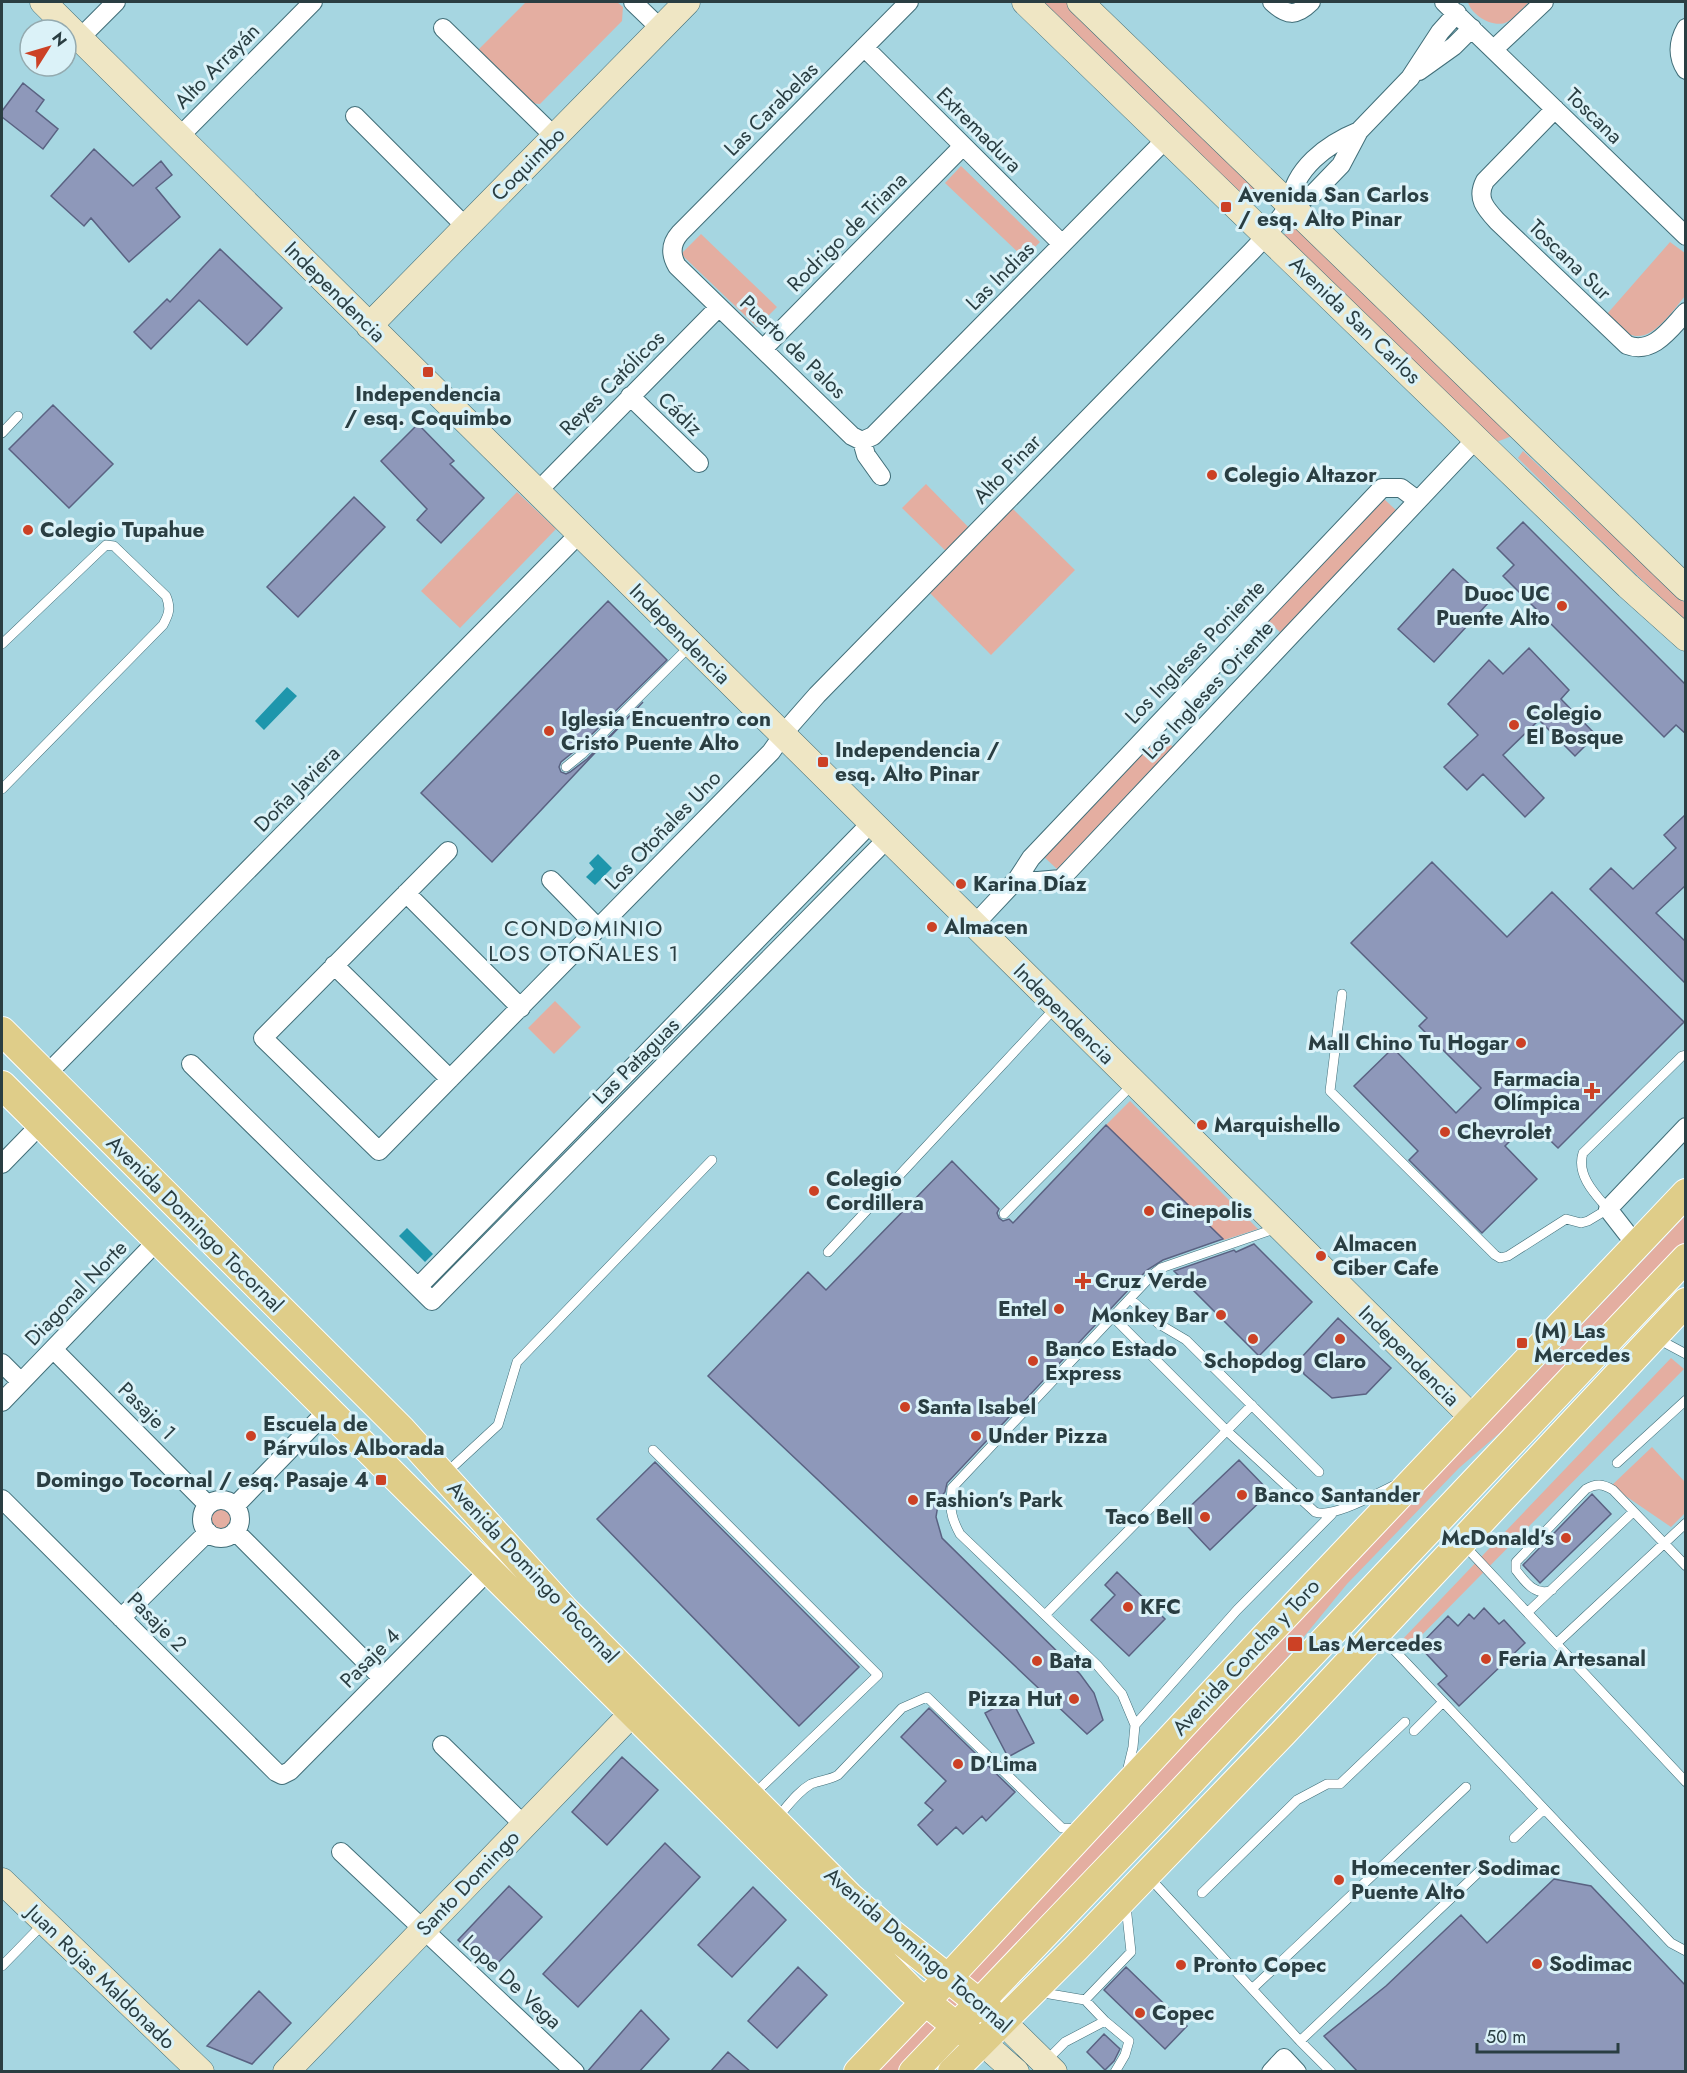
<svg xmlns="http://www.w3.org/2000/svg" width="1687" height="2073" font-family="Jost,sans-serif">
<style>
.green{fill:#e4aea1}
.water{fill:#1e96ac}
.building{fill:#8e98ba;stroke:#5a6282;stroke-width:1.5}
.lines{fill:none;stroke-linecap:round;stroke-linejoin:round}
.lane-casing{stroke:#416e78;stroke-width:10}
.street-casing{stroke:#416e78;stroke-width:20}
.secondary-casing{stroke:#416e78;stroke-width:27}
.primary-casing{stroke:#fff;stroke-width:30}
.lane{stroke:#fff;stroke-width:9}
.street{stroke:#fff;stroke-width:18}
.secondary{stroke:#efe6c4;stroke-width:26}
.primary{stroke:#dfcd89;stroke-width:28}
.poi-dot{fill:#cc4125;stroke:#dbf2f8;stroke-width:2}
.labels{text-anchor:middle;stroke-width:6;stroke-linejoin:round;paint-order:stroke}
.street-label{font-size:21px;fill:#2a3e42;stroke:#dbf2f8}
.poi-label{font-size:21px;font-weight:bold;fill:#2a3e42;stroke:#dbf2f8;text-anchor:start}
.neighbourhood-label{font-size:22px;letter-spacing:1.5px;fill:#2a3e42;stroke:#dbf2f8}
</style>
<rect width="100%" height="100%" fill="#a6d6e1"/>
<path class="green" d="M526 2H617L623 7 622 21 540 104 528 103 476 52Z
M1043 2H1070L1263 194 1260 201 1254 204 1250 201 1162 119Z
M1468 2H1529C1523 8 1515 18 1507 22 1494 29 1471 15 1468 2Z
M961 166 1040 242 1024 258 945 183Z
M1293 229 1299 230 1512 436 1494 443 1283 235Z
M701 234 777 307 757 327 681 254Z
M1670 242 1685 253V296C1673 310 1651 345 1629 334 1621 330 1613 320 1607 314Z
M1523 451 1685 603V620L1620 559 1518 458Z
M926 484 980 539 1011 507 1075 570 991 655 929 592 957 562 902 508Z
M517 492 556 529 460 628 421 591Z
M1384 499 1398 512 1282 634 1268 621Z
M1159 733 1173 747 1057 869 1043 856Z
M555 1001 581 1027 554 1054 528 1028Z
M1130 1101 1258 1229 1224 1240 1106 1125Z
M1685 1216V1243L1526 1410 1459 1468 1347 1584 1208 1754 904 2071 876 2072 1468 1436 1523 1387Z
M1671 1358 1684 1369 1407 1650 1400 1642Z
M1652 1447 1685 1482V1513L1671 1527 1611 1486Z
M209 1518a11 11 0 1 1 22 0a11 11 0 1 1-22 0Z"/>
<path class="water" d="M287 687 297 696 264 730 255 721Z
M598 854 612 868 595 885 586 877 594 869 589 863Z
M407 1228 433 1254 425 1262 399 1236Z"/>
<path class="building" d="M23 83 44 100 36 111 58 129 43 149 2 117V111Z
M94 149 133 186 161 161 172 175 156 188 180 217 129 262 91 218 84 226 51 196Z
M220 249 282 308 247 345 199 300 151 349 134 332 167 299 170 302Z
M53 405 113 464 69 508 9 449Z
M418 424 454 461 450 464 484 498 441 543 417 520 427 509 381 461Z
M354 497 385 527 298 617 267 587Z
M1523 522 1686 685V734L1676 725 1664 737 1503 576 1514 565 1497 548Z
M1453 569 1489 602 1434 662 1398 629Z
M608 601 667 660 577 749 561 762 559 767 561 772 566 774 570 772 587 759 643 702 492 862 421 793Z
M1529 648 1569 690 1561 699 1596 735 1575 756 1539 720 1503 755 1544 798 1525 817 1483 774 1467 790 1444 767 1478 735 1448 704 1489 660 1503 674Z
M1686 814V885L1656 913 1686 942V984L1590 889 1611 868 1633 889 1676 848 1664 835Z
M1432 862 1507 937 1552 892 1684 1022 1558 1148 1530 1121 1505 1146 1537 1179 1482 1233 1409 1160 1418 1151 1354 1086 1393 1048 1456 1113 1481 1088 1419 1026 1427 1018 1351 943Z
M1106 1125 1223 1239 1163 1260 1147 1270 947 1483 945 1492 939 1499 936 1517 942 1538 1080 1674 1094 1693 1103 1720 1087 1734 708 1376 808 1272 826 1290 952 1161 999 1209 997 1213 999 1218 1003 1221 1009 1219 1013 1223Z
M1254 1244 1312 1302 1259 1356 1174 1271 1234 1250 1236 1252Z
M1338 1318 1391 1368 1366 1394 1332 1398 1304 1374 1300 1359Z
M1239 1460 1270 1492 1210 1550 1179 1517Z
M655 1462 859 1667 799 1726 597 1519Z
M1592 1494 1611 1514 1540 1583 1523 1565Z
M1117 1572 1165 1619 1129 1656 1091 1620 1115 1595 1105 1585Z
M1484 1608 1499 1624 1504 1620 1525 1643 1459 1706 1438 1684 1447 1676 1419 1646 1448 1616 1458 1626 1469 1614 1474 1619Z
M1011 1699 1034 1743 1008 1757 985 1713Z
M929 1708 1015 1792 986 1821 982 1816 963 1834 956 1827 937 1845 918 1825 933 1810 925 1803 946 1781 901 1737Z
M622 1757 658 1790 607 1845 572 1812Z
M665 1843 700 1877 578 2007 543 1974Z
M1554 1879 1591 1886 1686 1986V2072H1358L1324 2036 1386 1986 1461 1915 1487 1943Z
M509 1886 542 1917 490 1971 458 1940Z
M753 1887 786 1920 732 1977 698 1945Z
M798 1967 827 1995 777 2048 748 2021Z
M1126 1967 1187 2026 1165 2049 1104 1990Z
M259 1991 291 2023 252 2064 207 2046Z
M641 2010 669 2039 639 2072H587Z
M1104 2034 1120 2049 1114 2061 1105 2070 1087 2052Z
M728 2052 751 2072H710Z"/>
<g class="lines">
<defs>
<path id="lane" d="M2 433 18 416
M2 644 106 545 114 546 166 596C171 608 169 614 163 625L2 789
M566 767 582 754 691 645
M1342 994 1330 1091 1495 1255 1500 1258 1508 1256 1566 1219 1581 1223 1588 1221 1608 1209C1595 1194 1576 1175 1583 1153L1682 1056 1686 1055
M1004 1214 1133 1084
M828 1252 1056 1007
M1130 1299 1159 1324 1186 1340 1319 1472
M1113 1317 1227 1431 1315 1512C1333 1519 1379 1492 1397 1484
M1656 1338 1686 1354
M653 1450 878 1675 753 1795
M1617 1463 1686 1400
M445 1474 498 1425 517 1362 712 1160
M1464 1545 1686 1782
M1552 1590C1536 1597 1525 1582 1516 1570V1562L1586 1489C1596 1483 1603 1484 1613 1490L1686 1566
M1528 1612 1633 1512
M1046 1614 1252 1405
M1379 1634 1671 1943 1686 1951
M1557 1643 1686 1523
M1135 1725 1237 1610 1332 1514
M1414 1731 1443 1702
M1127 1772 1133 1747 1135 1725 1122 1694 1097 1665 960 1534C950 1516 950 1508 952 1488L1152 1275 1161 1268 1277 1228
M777 1818C787 1807 797 1792 811 1784 820 1780 830 1780 838 1775L902 1708 927 1697 1062 1828 1080 1829
M1514 1838 1544 1809
M1148 1876 1300 2041 1331 2072
M1202 1893 1297 1800 1327 1784H1340L1405 1722
M2 1966 44 1923
M1252 1989 1466 1787
M1038 1992 1085 2000 1131 1952 1126 1906
M1085 2000 1105 2021
M1300 2041 1483 1868
M1046 2061 1065 2042 1105 2021 1129 2041 1125 2055 1115 2072"/>
<path id="street" d="M633 2 661 29
M1272 2C1287 16 1296 17 1311 2
M1444 2 1686 236
M443 28 555 137
M1686 28C1678 42 1677 56 1686 70
M80 38 116 2
M864 47 1062 244
M1494 49 1544 2
M1419 71 1454 46 1472 28
M1555 109 1485 181C1476 198 1485 208 1497 221L1627 345C1653 355 1670 329 1686 312
M355 116 466 227
M179 137 313 2
M1290 205C1293 169 1327 144 1359 131
M763 349 963 146
M630 396 699 463
M862 441 852 436 677 266C670 254 671 243 680 233L909 2
M862 441 873 436 1167 138
M862 441 866 455 881 476
M537 492 719 307
M448 851 263 1038 379 1151 771 752 788 728 817 695 1251 252 1267 235 1290 205 1314 193 1341 165 1359 131 1410 78 1440 32 1457 13
M1018 878 1038 881 1061 879 1477 438
M551 880 598 928
M406 893 521 1008
M974 925 1018 878 1031 858 1382 488H1401L1417 500
M334 965 450 1079
M191 1064 432 1301 887 839
M46 1075 579 534
M2 1164 41 1124
M1636 1245 1608 1209 1686 1127
M418 1287 871 823
M53 1349 208 1505
M2 1363 21 1382
M2 1402 158 1240
M2 1499 276 1772 282 1775 290 1771 488 1571
M202 1519a19 19 0 1 1 38 0a19 19 0 1 1-38 0Z
M235 1506 328 1410
M235 1531 382 1678
M121 1618 208 1532
M442 1745 524 1825
M341 1852 575 2072
M1271 2072 1284 2058 1297 2072"/>
<path id="secondary" d="M43 2 1472 1417
M1025 2 1628 586 1686 638
M1080 2 1686 588
M369 326 687 2
M2 1881 201 2072
M1002 2021 1054 2072
M981 2041 1016 2072
M286 2072 647 1698"/>
<path id="primary" d="M2 1031 401 1429 564 1609 850 1897 891 1933 1002 2021
M2 1085 911 1990 956 2026 981 2041
M858 2072 948 1978 1262 1640 1686 1193
M913 2072 1180 1793 1686 1258
M952 2072 1075 1949 1283 1733 1686 1302"/>
</defs>
<use href="#lane" class="lane-casing"/>
<use href="#street" class="street-casing"/>
<use href="#secondary" class="secondary-casing"/>
<use href="#primary" class="primary-casing"/>
<use href="#lane" class="lane"/>
<use href="#street" class="street"/>
<use href="#secondary" class="secondary"/>
<use href="#primary" class="primary"/>
</g>
<g class="poi-dot">
<rect x="1220" y="201" width="12" height="12" rx="3"/>
<rect x="422" y="366" width="12" height="12" rx="3"/>
<circle cx="1212" cy="475" r="6"/>
<circle cx="28" cy="530" r="6"/>
<circle cx="1562" cy="606" r="6"/>
<circle cx="1514" cy="725" r="6"/>
<circle cx="549" cy="731" r="6"/>
<rect x="817" y="756" width="12" height="12" rx="3"/>
<circle cx="961" cy="884" r="6"/>
<circle cx="932" cy="927" r="6"/>
<circle cx="1521" cy="1043" r="6"/>
<path d="M1589 1082h6v6h6v6h-6v6h-6v-6h-6v-6h6z"/>
<circle cx="1202" cy="1125" r="6"/>
<circle cx="1445" cy="1132" r="6"/>
<circle cx="814" cy="1191" r="6"/>
<circle cx="1149" cy="1211" r="6"/>
<circle cx="1321" cy="1256" r="6"/>
<path d="M1080 1272h6v6h6v6h-6v6h-6v-6h-6v-6h6z"/>
<circle cx="1059" cy="1309" r="6"/>
<circle cx="1221" cy="1315" r="6"/>
<circle cx="1253" cy="1339" r="6"/>
<circle cx="1340" cy="1339" r="6"/>
<rect x="1516" y="1337" width="12" height="12" rx="3"/>
<circle cx="1033" cy="1361" r="6"/>
<circle cx="905" cy="1407" r="6"/>
<circle cx="251" cy="1436" r="6"/>
<circle cx="976" cy="1436" r="6"/>
<rect x="375" y="1474" width="12" height="12" rx="3"/>
<circle cx="1242" cy="1495" r="6"/>
<circle cx="913" cy="1500" r="6"/>
<circle cx="1205" cy="1517" r="6"/>
<circle cx="1566" cy="1538" r="6"/>
<circle cx="1128" cy="1607" r="6"/>
<rect x="1287" y="1636" width="16" height="16" rx="3"/>
<circle cx="1486" cy="1659" r="6"/>
<circle cx="1037" cy="1661" r="6"/>
<circle cx="1074" cy="1699" r="6"/>
<circle cx="958" cy="1764" r="6"/>
<circle cx="1339" cy="1880" r="6"/>
<circle cx="1537" cy="1964" r="6"/>
<circle cx="1181" cy="1965" r="6"/>
<circle cx="1140" cy="2013" r="6"/>
</g>
<g class="labels">
<g class="street-label">
<text transform="translate(217 66) rotate(-45)" y="7">Alto Arrayán</text>
<text transform="translate(771 109) rotate(-45)" y="7">Las Carabelas</text>
<text transform="translate(1594 116) rotate(44)" y="7">Toscana</text>
<text transform="translate(979 130) rotate(45)" y="7">Extremadura</text>
<text transform="translate(528 164) rotate(-45)" y="7">Coquimbo</text>
<text transform="translate(847 232) rotate(-45)" y="7">Rodrigo de Triana</text>
<text transform="translate(1570 260) rotate(44)" y="7">Toscana Sur</text>
<text transform="translate(1000 276) rotate(-45)" y="7">Las Indias</text>
<text transform="translate(335 292) rotate(45)" y="7">Independencia</text>
<text transform="translate(1355 320) rotate(44)" y="7">Avenida San Carlos</text>
<text transform="translate(793 347) rotate(44)" y="7">Puerto de Palos</text>
<text transform="translate(612 383) rotate(-45)" y="7">Reyes Católicos</text>
<text transform="translate(680 414) rotate(44)" y="7">Cádiz</text>
<text transform="translate(1007 469) rotate(-46)" y="7">Alto Pinar</text>
<text transform="translate(680 634) rotate(45)" y="7">Independencia</text>
<text transform="translate(1195 652) rotate(-46)" y="7">Los Ingleses Poniente</text>
<text transform="translate(1208 690) rotate(-47)" y="7">Los Ingleses Oriente</text>
<text transform="translate(297 789) rotate(-45)" y="7">Doña Javiera</text>
<text transform="translate(663 830) rotate(-46)" y="7">Los Otoñales Uno</text>
<text transform="translate(1064 1014) rotate(45)" y="7">Independencia</text>
<text transform="translate(636 1061) rotate(-45)" y="7">Las Pataguas</text>
<text transform="translate(195 1224) rotate(45)" y="7">Avenida Domingo Tocornal</text>
<text transform="translate(76 1293) rotate(-46)" y="7">Diagonal Norte</text>
<text transform="translate(1409 1356) rotate(45)" y="7">Independencia</text>
<text transform="translate(147 1411) rotate(45)" y="7">Pasaje 1</text>
<text transform="translate(533 1572) rotate(47)" y="7">Avenida Domingo Tocornal</text>
<text transform="translate(157 1622) rotate(45)" y="7">Pasaje 2</text>
<text transform="translate(1246 1657) rotate(-47)" y="7">Avenida Concha y Toro</text>
<text transform="translate(370 1658) rotate(-45)" y="7">Pasaje 4</text>
<text transform="translate(468 1883) rotate(-46)" y="7">Santo Domingo</text>
<text transform="translate(918 1950) rotate(41)" y="7">Avenida Domingo Tocornal</text>
<text transform="translate(101 1977) rotate(44)" y="7">Juan Rojas Maldonado</text>
<text transform="translate(512 1982) rotate(43)" y="7">Lope De Vega</text>
</g>
<g class="poi-label">
<text x="1238" y="202">Avenida San Carlos<tspan x="1238" dy="24">/ esq. Alto Pinar</tspan></text>
<text x="428" y="401" text-anchor="middle">Independencia<tspan x="428" dy="24">/ esq. Coquimbo</tspan></text>
<text x="1224" y="482">Colegio Altazor</text>
<text x="40" y="537">Colegio Tupahue</text>
<text x="1550" y="601" text-anchor="end">Duoc UC<tspan x="1550" dy="24">Puente Alto</tspan></text>
<text x="1526" y="720">Colegio<tspan x="1526" dy="24">El Bosque</tspan></text>
<text x="561" y="726">Iglesia Encuentro con<tspan x="561" dy="24">Cristo Puente Alto</tspan></text>
<text x="835" y="757">Independencia /<tspan x="835" dy="24">esq. Alto Pinar</tspan></text>
<text x="973" y="891">Karina Díaz</text>
<text x="944" y="934">Almacen</text>
<text x="1509" y="1050" text-anchor="end">Mall Chino Tu Hogar</text>
<text x="1580" y="1086" text-anchor="end">Farmacia<tspan x="1580" dy="24">Olímpica</tspan></text>
<text x="1214" y="1132">Marquishello</text>
<text x="1457" y="1139">Chevrolet</text>
<text x="826" y="1186">Colegio<tspan x="826" dy="24">Cordillera</tspan></text>
<text x="1161" y="1218">Cinepolis</text>
<text x="1333" y="1251">Almacen<tspan x="1333" dy="24">Ciber Cafe</tspan></text>
<text x="1095" y="1288">Cruz Verde</text>
<text x="1047" y="1316" text-anchor="end">Entel</text>
<text x="1209" y="1322" text-anchor="end">Monkey Bar</text>
<text x="1534" y="1338">(M) Las<tspan x="1534" dy="24">Mercedes</tspan></text>
<text x="1045" y="1356">Banco Estado<tspan x="1045" dy="24">Express</tspan></text>
<text x="1253" y="1368" text-anchor="middle">Schopdog</text>
<text x="1340" y="1368" text-anchor="middle">Claro</text>
<text x="917" y="1414">Santa Isabel</text>
<text x="263" y="1431">Escuela de<tspan x="263" dy="24">Párvulos Alborada</tspan></text>
<text x="988" y="1443">Under Pizza</text>
<text x="369" y="1487" text-anchor="end">Domingo Tocornal / esq. Pasaje 4</text>
<text x="1254" y="1502">Banco Santander</text>
<text x="925" y="1507">Fashion's Park</text>
<text x="1193" y="1524" text-anchor="end">Taco Bell</text>
<text x="1554" y="1545" text-anchor="end">McDonald's</text>
<text x="1140" y="1614">KFC</text>
<text x="1308" y="1651">Las Mercedes</text>
<text x="1498" y="1666">Feria Artesanal</text>
<text x="1049" y="1668">Bata</text>
<text x="1062" y="1706" text-anchor="end">Pizza Hut</text>
<text x="970" y="1771">D'Lima</text>
<text x="1351" y="1875">Homecenter Sodimac<tspan x="1351" dy="24">Puente Alto</tspan></text>
<text x="1549" y="1971">Sodimac</text>
<text x="1193" y="1972">Pronto Copec</text>
<text x="1152" y="2020">Copec</text>
</g>
<g class="neighbourhood-label">
<text x="584" y="936">CONDOMINIO<tspan x="584" dy="25">LOS OTOÑALES 1</tspan></text>
</g>
</g>
<rect width="1687" height="2073" fill="none" stroke="#2a3e42" stroke-width="6"/>
<g transform="translate(48 48) rotate(53)"><circle r="28" fill="#dbf2f8" stroke="#94aaaf" stroke-width="1.5"/>
<path d="M0-4.5L10 22L0 15L-10 22Z" fill="#cc4125"/>
<text y="-9" font-size="16" font-weight="bold" text-anchor="middle" fill="#2a3e42">N</text>
</g>
<path d="M1477 2043v9h141v-9" fill="none" stroke="#2a3e42" stroke-width="3"/>
<text x="1486" y="2043" font-size="18" fill="#2a3e42" stroke="#dbf2f8" stroke-width="4.5" paint-order="stroke">50 m</text>
</svg>
